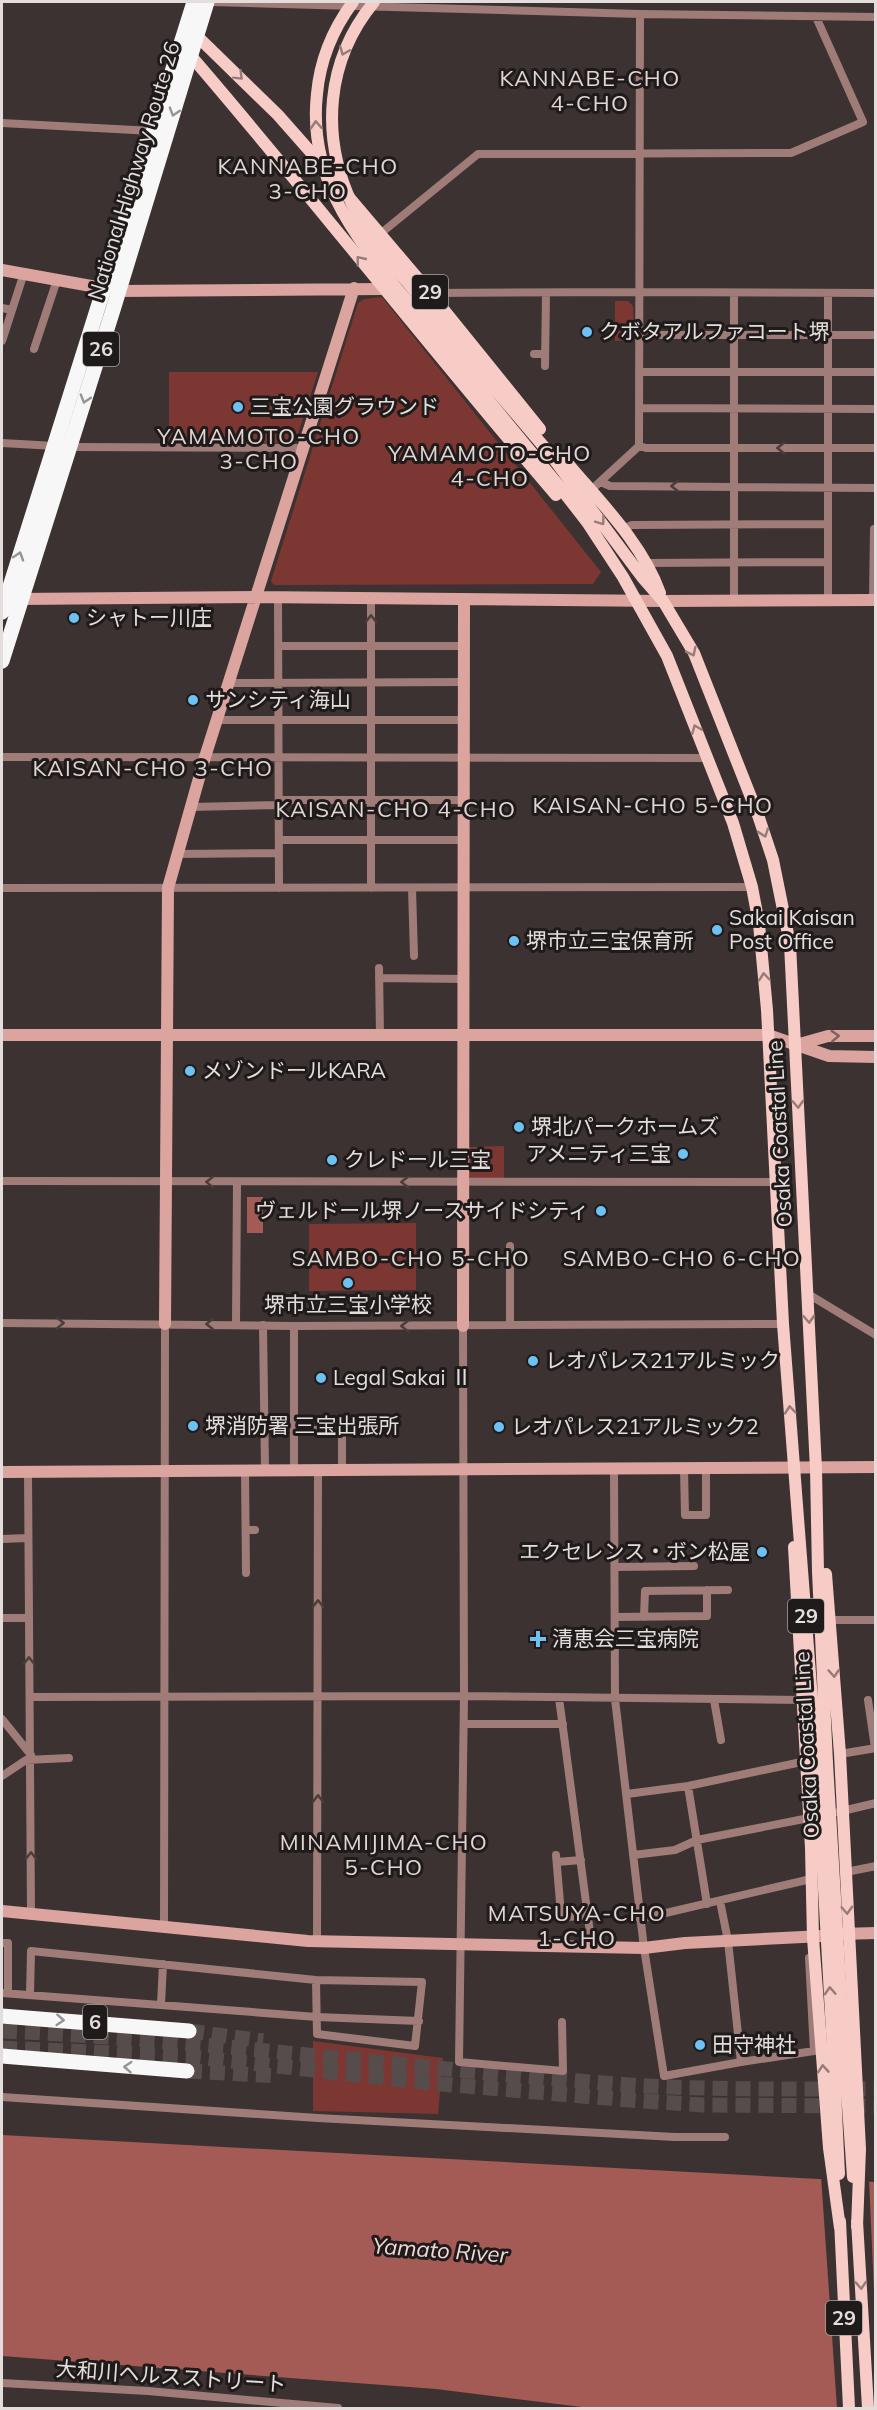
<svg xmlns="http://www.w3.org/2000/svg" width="877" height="2410" font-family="Mulish,'Noto Sans JP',sans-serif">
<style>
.green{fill:#7d3733}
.water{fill:#a55b55}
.pier{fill:#3c3231}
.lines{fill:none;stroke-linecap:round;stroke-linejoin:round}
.highway-tunnel{stroke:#554c4b;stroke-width:15;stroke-dasharray:15 8;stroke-linecap:butt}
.street{stroke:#9f7c78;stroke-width:8}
.secondary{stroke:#dba49e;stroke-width:12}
.primary{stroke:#f7cbc6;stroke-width:12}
.highway{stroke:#f7f7f7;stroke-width:15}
.primary-bridge{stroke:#f7cbc6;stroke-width:12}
.oneway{stroke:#967c79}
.oneway2{stroke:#969494}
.oneway3{stroke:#4c3d3c}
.oneway4{stroke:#7e605c}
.poi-dot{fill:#6ec2f3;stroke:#201b1b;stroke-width:2}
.labels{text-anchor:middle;stroke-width:6;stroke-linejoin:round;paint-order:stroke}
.shield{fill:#201b1b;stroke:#a8a3a2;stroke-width:1.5}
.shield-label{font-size:20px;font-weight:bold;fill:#e3dddc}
.street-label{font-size:21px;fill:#e3dddc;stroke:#201b1b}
.poi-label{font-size:21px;fill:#e3dddc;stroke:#201b1b;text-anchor:start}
.neighbourhood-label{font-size:22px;letter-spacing:1.5px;fill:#e2d6d4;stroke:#201b1b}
.water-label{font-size:22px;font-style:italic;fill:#f0d9d6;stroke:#201b1b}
</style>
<rect width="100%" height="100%" fill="#3c3231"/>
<path class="green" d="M382 297 601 572 593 584 274 585 271 581 358 303 364 299Z
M615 301H628L633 306 634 340 615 341Z
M169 372H318L295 443H169Z
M504 1146V1178H471L468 1176V1147Z
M416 1223V1290L309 1291V1224Z
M313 2041 443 2058 438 2114 313 2111Z"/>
<path class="water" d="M247 1197H263V1233H247Z
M2 2135 875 2182V2408H590L436 2389 2 2356Z"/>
<path class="pier" d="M821 2176 869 2179 875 2314V2408H837Z"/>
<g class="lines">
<path class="highway-tunnel" d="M2 2031C212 2040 420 2070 630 2085 712 2090 794 2089 876 2089
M189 2031 263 2041
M2 2048 186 2056 441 2084 629 2100 702 2105 876 2106
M187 2071 279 2076"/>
<path class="street" d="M212 2 640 14 876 17
M2 123 153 131
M380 234 478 154 791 153 863 122 816 17
M429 293 639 292 876 293
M2 308 12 310
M639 335H876
M2 341 24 273
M34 349 57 280
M534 354H545
M545 366 546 293
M639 372H876
M639 408 876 409
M2 443 55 446
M639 446 646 448H876
M71 447 303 448
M601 482 610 486 876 488
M590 491 639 446 640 14
M622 529 632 525 828 524
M646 563 828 562
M278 597 279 888
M371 598V888
M828 599V294
M734 600V293
M873 600 874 529H876
M278 646H464
M229 683 464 682
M217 720H464
M2 757 708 758
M279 800H464
M190 807 279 805
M279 840H464
M177 854 279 853
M2 888 752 887
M412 888 414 956
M379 968 380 1035
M379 978 464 979
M2 1181 775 1182
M510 1246V1325
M808 1294 876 1335
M2 1323 294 1326 783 1324
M236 1324 237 1183
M263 1325 265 1470
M463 1326 464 1696 459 2062 563 2071 562 2022
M310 1430H342V1470
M614 1469 615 1699 644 1948 664 2076 741 2062
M684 1469 685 1515H706V1469
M294 1470V1326
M245 1471 246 1573
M28 1472 31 1914
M246 1530H255
M2 1539 28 1538
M615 1567 694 1566
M615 1617 707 1616V1590
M644 1617 645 1591 728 1590
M2 1618H29
M830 1620H876
M30 1697 464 1696 803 1700
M559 1698 592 1948
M714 1700 721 1740
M868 1700 875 1748
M2 1719 31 1755
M464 1724H563
M840 1754 876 1748
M2 1776 26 1760 69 1758
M688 1786 707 1904
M627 1794 688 1786 806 1761
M838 1812 876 1803
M556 1855 561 1914 563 1917 588 1916
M633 1855 675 1850 697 1840 814 1817
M557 1862 581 1860
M846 1872 876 1866
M720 1901 728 1941 741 2062 814 2051 809 1958
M640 1919 811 1879
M164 1927 165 1324
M317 1941 318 1470
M2 1943H8V1993
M2 1993 317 2017 419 2021
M30 1995 31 1951 316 1980 422 1982 415 2046 317 2034 316 1980
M161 2004 163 1964
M2 2097 318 2118 675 2137H725
M2 2383 148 2391 338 2408"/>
<path class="secondary" d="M2 270 119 291 383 289
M16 599 257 597 663 601 876 600
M2 1035H768L829 1056 876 1057
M796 1045 828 1036H876
M165 1324 168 888 205 757 354 288
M463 1326 464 599
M2 1472 876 1467
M2 1911 308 1941 644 1948 685 1943 823 1936
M841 1934 876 1933"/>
<path class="primary" d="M191 37 197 36 278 115 308 149 431 294 540 429
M187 48 191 56C315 200 432 351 556 495
M471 361 550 454 642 577 663 601 694 653 758 815 773 860 790 944 816 1469 818 1572 827 1763
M462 368 559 486 587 522 623 577 667 656 733 823 752 887 759 924 767 1010 783 1324 817 1764
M564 459C598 500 642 542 660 593
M794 1547 811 1848 813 1938 829 2148 840 2228
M826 1574 840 1754 860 2149 857 2227
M833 2049 839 2174
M844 2049 853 2177
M840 2221 849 2408
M857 2221 868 2408"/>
<path class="highway" d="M2 612 194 2
M2 661 113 310 207 2
M2 2016 189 2031
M2 2056 187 2071"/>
<path class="primary-bridge" d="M353 2C333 29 320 60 317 94 308 173 351 233 398 290 420 316 441 342 462 368
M374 2C326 60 320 136 352 204 366 233 387 258 408 283 429 309 450 335 471 361
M827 1763 844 2049
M817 1764 833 2049"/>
</g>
<defs><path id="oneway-chevron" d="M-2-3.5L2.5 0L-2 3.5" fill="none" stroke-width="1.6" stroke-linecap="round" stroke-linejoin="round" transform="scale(1.5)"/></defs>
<g class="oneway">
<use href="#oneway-chevron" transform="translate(344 51) rotate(112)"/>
<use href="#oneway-chevron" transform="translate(239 76) rotate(45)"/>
<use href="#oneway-chevron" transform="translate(316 125) rotate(-93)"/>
<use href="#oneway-chevron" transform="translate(360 260) rotate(-129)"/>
<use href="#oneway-chevron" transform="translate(601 521) rotate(54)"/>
<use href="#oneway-chevron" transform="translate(692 652) rotate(64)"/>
<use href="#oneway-chevron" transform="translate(696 729) rotate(-112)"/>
<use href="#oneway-chevron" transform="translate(764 833) rotate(71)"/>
<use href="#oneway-chevron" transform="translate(764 977) rotate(-95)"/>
<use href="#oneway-chevron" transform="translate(798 1104) rotate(87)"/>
<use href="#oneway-chevron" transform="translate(809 1319) rotate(87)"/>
<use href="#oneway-chevron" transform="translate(790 1410) rotate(-95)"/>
<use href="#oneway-chevron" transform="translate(834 1673) rotate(86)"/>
<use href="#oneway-chevron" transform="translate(847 1910) rotate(88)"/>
<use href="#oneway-chevron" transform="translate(830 1991) rotate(-93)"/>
<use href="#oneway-chevron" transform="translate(823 2069) rotate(-94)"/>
<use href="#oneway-chevron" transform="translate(861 2285) rotate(87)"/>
</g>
<g class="oneway2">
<use href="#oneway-chevron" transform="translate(174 112) rotate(107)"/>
<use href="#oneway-chevron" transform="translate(85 399) rotate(107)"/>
<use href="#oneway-chevron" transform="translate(19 556) rotate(-72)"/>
<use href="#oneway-chevron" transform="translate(60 2020) rotate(4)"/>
<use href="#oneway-chevron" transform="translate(128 2067) rotate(-176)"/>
</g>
<g class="oneway3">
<use href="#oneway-chevron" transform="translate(781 448) rotate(-180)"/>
<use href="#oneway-chevron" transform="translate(675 486) rotate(180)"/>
<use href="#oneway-chevron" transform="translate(371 619) rotate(-90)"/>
<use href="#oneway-chevron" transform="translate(210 1182) rotate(-179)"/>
<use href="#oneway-chevron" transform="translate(405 1182) rotate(180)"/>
<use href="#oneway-chevron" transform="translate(60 1323)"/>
<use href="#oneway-chevron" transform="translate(210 1324) rotate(-180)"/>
<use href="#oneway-chevron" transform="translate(405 1326) rotate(180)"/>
<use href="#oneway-chevron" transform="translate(318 1604) rotate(-90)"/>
<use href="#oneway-chevron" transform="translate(29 1661) rotate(-91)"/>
<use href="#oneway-chevron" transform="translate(318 1799) rotate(-90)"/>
<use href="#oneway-chevron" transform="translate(31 1856) rotate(-90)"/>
</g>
<use class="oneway4" href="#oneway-chevron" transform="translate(835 1036) rotate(-3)"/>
<g class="poi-dot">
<circle cx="587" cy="332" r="6"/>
<circle cx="238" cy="407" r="6"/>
<circle cx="74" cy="618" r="6"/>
<circle cx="193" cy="700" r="6"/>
<circle cx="717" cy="930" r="6"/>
<circle cx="514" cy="941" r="6"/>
<circle cx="190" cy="1071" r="6"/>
<circle cx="519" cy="1127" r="6"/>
<circle cx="683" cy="1154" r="6"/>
<circle cx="332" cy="1160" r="6"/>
<circle cx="601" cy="1211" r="6"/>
<circle cx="348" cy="1283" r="6"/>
<circle cx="533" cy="1361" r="6"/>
<circle cx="321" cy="1378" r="6"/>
<circle cx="193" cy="1426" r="6"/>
<circle cx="499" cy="1427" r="6"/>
<circle cx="762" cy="1552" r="6"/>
<path d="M535 1630h6v6h6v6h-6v6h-6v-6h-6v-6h6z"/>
<circle cx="700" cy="2045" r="6"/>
</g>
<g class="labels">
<g class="shield">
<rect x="412" y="275" width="36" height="34" rx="4.5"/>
<rect x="83" y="332" width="36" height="34" rx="4.5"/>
<rect x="788" y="1599" width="36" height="34" rx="4.5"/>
<rect x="83" y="2005" width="24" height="34" rx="4.5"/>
<rect x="826" y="2301" width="36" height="34" rx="4.5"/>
</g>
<g class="shield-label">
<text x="430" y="299">29</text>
<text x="101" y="356">26</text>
<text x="806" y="1623">29</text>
<text x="95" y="2029">6</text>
<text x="844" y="2325">29</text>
</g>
<g class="street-label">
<text transform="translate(134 171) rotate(-73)" y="7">National Highway Route 26</text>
<text transform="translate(780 1134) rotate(-93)" y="7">Osaka Coastal Line</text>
<text transform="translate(807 1745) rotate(-93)" y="7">Osaka Coastal Line</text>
<text transform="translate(171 2377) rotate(4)" y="7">大和川ヘルスストリート</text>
</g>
<g class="poi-label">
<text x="599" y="339">クボタアルファコート堺</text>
<text x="250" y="414">三宝公園グラウンド</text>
<text x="86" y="625">シャトー川庄</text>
<text x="205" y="707">サンシティ海山</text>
<text x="729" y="925">Sakai Kaisan<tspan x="729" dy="24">Post Office</tspan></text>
<text x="526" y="948">堺市立三宝保育所</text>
<text x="202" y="1078">メゾンドールKARA</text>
<text x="531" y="1134">堺北パークホームズ</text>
<text x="671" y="1161" text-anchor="end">アメニティ三宝</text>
<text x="344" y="1167">クレドール三宝</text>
<text x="589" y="1218" text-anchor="end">ヴェルドール堺ノースサイドシティ</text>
<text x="348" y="1312" text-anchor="middle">堺市立三宝小学校</text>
<text x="545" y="1368">レオパレス21アルミック</text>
<text x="333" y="1385">Legal Sakai Ⅱ</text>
<text x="205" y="1433">堺消防署 三宝出張所</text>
<text x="511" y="1434">レオパレス21アルミック2</text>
<text x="750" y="1559" text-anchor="end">エクセレンス・ボン松屋</text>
<text x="552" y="1646">清恵会三宝病院</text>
<text x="712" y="2052">田守神社</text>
</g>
<g class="neighbourhood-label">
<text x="590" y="86">KANNABE-CHO<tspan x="590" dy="25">4-CHO</tspan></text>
<text x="308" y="174">KANNABE-CHO<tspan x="308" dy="25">3-CHO</tspan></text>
<text x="259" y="444">YAMAMOTO-CHO<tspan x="259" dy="25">3-CHO</tspan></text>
<text x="490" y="461">YAMAMOTO-CHO<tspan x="490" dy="25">4-CHO</tspan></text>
<text x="153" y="776">KAISAN-CHO 3-CHO</text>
<text x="653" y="813">KAISAN-CHO 5-CHO</text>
<text x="396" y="817">KAISAN-CHO 4-CHO</text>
<text x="411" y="1266">SAMBO-CHO 5-CHO</text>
<text x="682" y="1266">SAMBO-CHO 6-CHO</text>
<text x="384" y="1850">MINAMIJIMA-CHO<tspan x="384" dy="25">5-CHO</tspan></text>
<text x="577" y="1921">MATSUYA-CHO<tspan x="577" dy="25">1-CHO</tspan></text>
</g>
<g class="water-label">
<text transform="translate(440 2250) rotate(4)" y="8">Yamato River</text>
</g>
</g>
<rect width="877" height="2410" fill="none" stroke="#e3dddc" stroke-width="6"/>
</svg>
